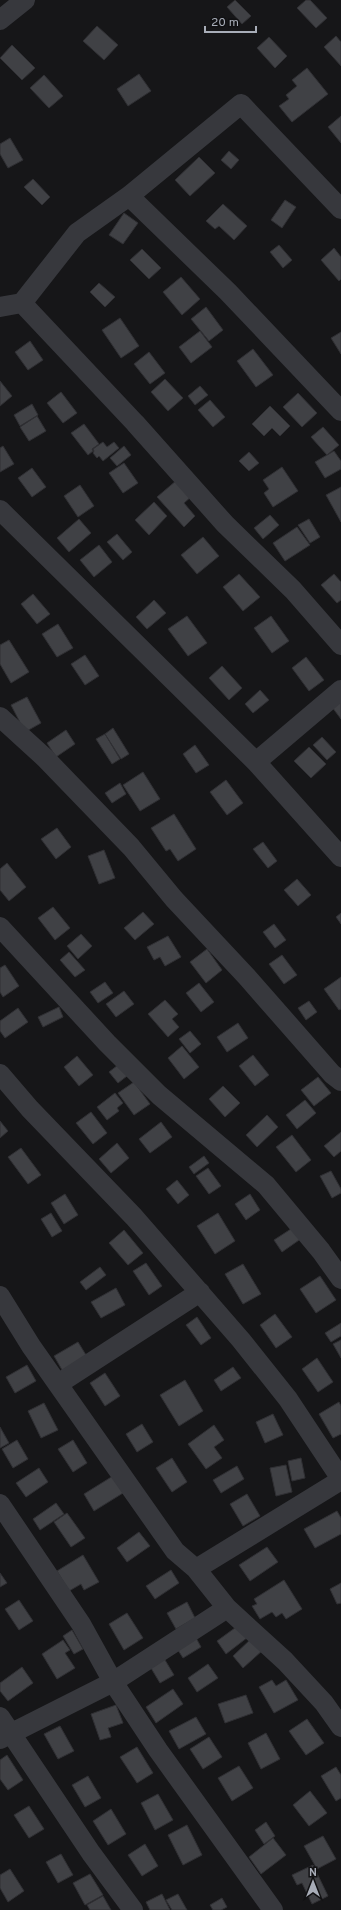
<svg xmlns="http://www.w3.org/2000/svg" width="341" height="1910" font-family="Overpass,sans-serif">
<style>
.building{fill:#404145;stroke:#303034}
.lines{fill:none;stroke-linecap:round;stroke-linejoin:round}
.minor{stroke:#37383d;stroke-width:20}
</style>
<rect width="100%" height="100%" fill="#161618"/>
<path class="building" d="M235 0 251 16 242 24 227 7Z
M306 0H310L327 18 316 28 297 8Z
M97 26 118 45 104 60 83 41Z
M336 36 341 42V66L324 47Z
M269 37 287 56 275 68 257 48Z
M12 45 35 68 22 80 0 58Z
M307 68 328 94 292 122 279 106 289 99 286 95 297 86 292 80Z
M139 74 151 91 128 106 117 89Z
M44 75 63 96 49 108 30 88Z
M341 116V143L328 127Z
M10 138 23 160 8 168 0 154V144Z
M229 151 239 160 231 169 221 160Z
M199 157 215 173 190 196 175 180Z
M33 179 50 197 42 205 24 187Z
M285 200 296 207 282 228 271 220Z
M223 204 247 226 234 240 219 226 215 229 206 221Z
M124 213 138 223 123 244 109 235Z
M279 245 292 260 283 268 270 252Z
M334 248 341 257V279L339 281 321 260Z
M142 249 161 268 149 279 130 260Z
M181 277 200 299 182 315 163 292Z
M99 283 115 297 105 307 90 292Z
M206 307 223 330 209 341 191 319Z
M120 318 139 346 121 358 102 330Z
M200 331 212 347 191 363 179 347Z
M341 332V354L331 338Z
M30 341 43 360 28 370 15 352Z
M253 349 273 375 256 387 237 361Z
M149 352 165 373 150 384 134 364Z
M165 379 183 398 168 411 151 392Z
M0 381 12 396 0 406Z
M200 386 208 395 195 405 188 396Z
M61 392 77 413 63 423 47 403Z
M298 393 317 413 302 427 283 407Z
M210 400 225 417 213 427 198 410Z
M32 404 38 415 20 426 14 415Z
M270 406 290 426 280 436 272 428 264 436 252 424Z
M37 416 46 431 29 441 20 427Z
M84 424 99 444 92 449 93 451 88 455 71 433Z
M323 427 339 445 327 455 311 437Z
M103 442 107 447 114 442 119 448 103 461 99 456 97 458 93 453 94 451 93 449Z
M3 446 14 464 0 472V448Z
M124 446 131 455 117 466 110 458Z
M334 451 341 461V469L325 478 315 462Z
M249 452 259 463 249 471 239 461Z
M124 463 138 483 123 493 109 473Z
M282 467 298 491 273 507 264 493 269 489 263 480Z
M32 468 46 487 32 497 18 478Z
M177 480 192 496 184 503 195 516 184 527 157 497Z
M80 485 94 506 78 517 64 496Z
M341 487V522L326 495Z
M154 502 167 516 149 535 135 520Z
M270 515 279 525 263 539 254 528Z
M79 519 91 533 69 552 57 538Z
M309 519 320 537 310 543 298 525Z
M297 527 310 545 285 561 273 543Z
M117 534 132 552 123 560 107 542Z
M203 537 219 556 197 574 181 555Z
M99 545 112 562 94 577 80 560Z
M239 574 260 597 243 611 223 587Z
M334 574 341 582V600L337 603 321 585Z
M33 594 50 614 37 624 21 604Z
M154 600 166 613 147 629 136 617Z
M187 616 207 643 188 656 168 629Z
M271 616 289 641 272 653 254 628Z
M58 624 73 648 57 657 42 634Z
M9 640 29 672 11 683 0 664V645Z
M85 655 99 676 85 685 71 664Z
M306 657 324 680 309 691 292 668Z
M222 666 242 688 229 700 209 678Z
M260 690 269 700 253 713 245 704Z
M27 697 41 723 25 732 11 705Z
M341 700V719L332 707Z
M113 728 129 754 121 759 105 734Z
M66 730 75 744 56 757 47 743Z
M105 734 120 759 112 764 96 739Z
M322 737 336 752 327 760 313 745Z
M195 745 209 765 196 773 183 754Z
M309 747 326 764 311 778 294 761Z
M143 772 160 799 140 811 123 785Z
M226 780 243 803 227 815 210 792Z
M120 783 126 794 112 803 105 793Z
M174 814 196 849 178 861 170 849 166 851 151 828Z
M57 828 71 847 56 859 41 839Z
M263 842 277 861 268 868 253 849Z
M104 850 115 878 99 884 88 856Z
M7 863 26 887 9 901 0 890V869Z
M297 879 311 895 298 906 284 890Z
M53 907 70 928 55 940 38 918Z
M143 912 154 924 135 940 124 928Z
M341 913V924L336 917Z
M274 924 286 940 275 948 263 932Z
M81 934 92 946 78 959 67 946Z
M168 936 181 957 165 966 160 957 154 960 147 947Z
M207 949 222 970 206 983 190 962Z
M69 952 85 970 75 977 60 960Z
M282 955 297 975 284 984 269 964Z
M5 965 19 986 3 997 0 992V968Z
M341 977V1009L339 1010 324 989Z
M105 982 113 993 98 1003 90 992Z
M199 983 214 1002 201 1012 186 993Z
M124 991 134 1004 116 1017 106 1004Z
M165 1000 178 1014 172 1019 179 1027 168 1037 148 1014Z
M309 1001 317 1012 306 1020 298 1008Z
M59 1007 63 1017 43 1027 38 1017Z
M18 1008 28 1022 5 1038 0 1031V1021Z
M238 1023 248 1038 227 1052 217 1037Z
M190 1031 201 1044 190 1053 179 1039Z
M182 1046 199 1067 184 1079 168 1058Z
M253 1055 269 1075 255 1086 239 1066Z
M77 1056 93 1075 79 1086 64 1067Z
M118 1065 127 1076 118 1083 109 1072Z
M318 1077 331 1093 314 1106 301 1090Z
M134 1082 150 1104 134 1115 118 1093Z
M223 1086 240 1103 225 1117 209 1099Z
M115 1093 123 1103 117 1108 119 1111 107 1120 97 1107Z
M305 1100 316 1113 297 1129 286 1115Z
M91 1112 107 1133 93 1144 76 1123Z
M267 1115 278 1127 257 1147 246 1135Z
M0 1121 8 1131 0 1138Z
M161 1122 172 1137 150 1153 139 1139Z
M341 1132V1151L334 1157 324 1146Z
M292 1135 311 1160 296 1172 276 1147Z
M117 1143 129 1158 111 1173 99 1159Z
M21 1148 41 1175 28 1184 8 1157Z
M204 1156 209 1163 194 1174 189 1167Z
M208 1168 221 1186 209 1194 196 1176Z
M331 1171 341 1189V1193L332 1198 320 1176Z
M177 1180 189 1195 178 1204 166 1189Z
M65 1194 78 1215 64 1224 51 1203Z
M250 1194 260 1210 246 1220 235 1204Z
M51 1213 62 1231 52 1237 41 1219Z
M218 1213 235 1241 215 1254 197 1226Z
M294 1227 302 1238 282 1252 274 1240Z
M124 1230 143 1253 128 1265 109 1243Z
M146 1263 162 1286 149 1295 133 1271Z
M243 1264 261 1294 243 1304 225 1274Z
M100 1267 106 1275 86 1290 80 1282Z
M320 1276 336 1300 316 1313 300 1289Z
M116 1288 125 1305 101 1318 91 1302Z
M275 1314 292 1337 276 1348 260 1325Z
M197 1317 211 1338 201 1345 186 1325Z
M341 1323V1336L331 1342 325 1333Z
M341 1340V1358L333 1344Z
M78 1342 86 1355 65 1375 54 1356Z
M317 1358 333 1382 318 1392 302 1369Z
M27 1365 36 1381 15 1393 6 1377Z
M233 1367 241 1378 221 1391 214 1380Z
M105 1373 120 1396 105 1406 90 1383Z
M185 1380 203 1411 179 1426 160 1395Z
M339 1402 341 1406V1434L333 1438 319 1414Z
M44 1403 58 1430 41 1438 28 1411Z
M273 1414 283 1435 265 1443 256 1422Z
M142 1424 153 1442 137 1452 126 1434Z
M214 1425 224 1440 214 1447 222 1458 206 1469 188 1444Z
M0 1427 9 1443 0 1448Z
M17 1440 28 1459 13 1468 2 1449Z
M73 1440 87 1463 73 1472 58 1449Z
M172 1458 187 1482 172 1492 156 1468Z
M301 1458 305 1478 292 1481 288 1461Z
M286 1465 292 1492 276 1496 270 1468Z
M237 1466 244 1479 221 1493 213 1480Z
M39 1468 48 1482 26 1497 16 1483Z
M113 1476 123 1493 94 1511 84 1494Z
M247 1494 260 1516 243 1526 230 1504Z
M56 1503 64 1514 40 1530 33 1519Z
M337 1511 341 1518V1534L315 1548 304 1529Z
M67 1513 85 1538 71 1547 54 1522Z
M139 1532 150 1546 127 1562 117 1548Z
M267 1547 278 1562 250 1581 239 1565Z
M83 1555 99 1582 84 1590 81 1584 69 1591 57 1571Z
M171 1570 179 1583 155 1599 146 1586Z
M0 1573 7 1583 0 1587Z
M284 1580 302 1609 286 1619 282 1613 276 1617 272 1612 260 1619 252 1606 257 1604 254 1599Z
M341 1583V1603L337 1604 330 1589Z
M19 1600 33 1621 19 1630 5 1609Z
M187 1602 195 1618 176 1629 167 1613Z
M127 1613 143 1638 124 1650 109 1624Z
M239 1625 248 1637 226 1654 217 1641Z
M72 1630 83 1649 74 1654 63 1636Z
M195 1636 201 1647 183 1658 176 1647Z
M252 1638 263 1650 243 1668 233 1656Z
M63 1640 70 1650 65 1653 75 1668 57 1679 42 1654Z
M162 1655 174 1675 160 1683 148 1663Z
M208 1664 218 1678 197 1692 188 1678Z
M22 1667 33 1683 8 1701 0 1691V1683Z
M272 1680 276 1686 286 1680 298 1700 274 1713 259 1687Z
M173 1689 183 1704 156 1723 146 1707Z
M246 1695 253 1713 225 1723 218 1704Z
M116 1705 123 1723 108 1728 111 1737 100 1740 91 1714Z
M196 1717 206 1734 179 1749 169 1731Z
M307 1719 324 1743 306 1755 289 1731Z
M60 1726 74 1751 58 1759 44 1734Z
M266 1733 280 1759 261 1769 248 1743Z
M209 1737 222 1757 203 1769 190 1749Z
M137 1747 153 1773 137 1783 120 1757Z
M7 1755 23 1780 8 1790 0 1779V1760Z
M239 1766 253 1788 232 1801 218 1778Z
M336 1767 341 1775V1798L336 1801 321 1776Z
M88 1776 101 1798 85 1807 72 1785Z
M310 1791 327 1813 309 1826 293 1805Z
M158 1794 173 1820 155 1830 141 1803Z
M29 1806 44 1829 29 1838 14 1815Z
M111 1809 126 1834 108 1845 93 1821Z
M266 1822 275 1836 264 1844 255 1830Z
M187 1825 202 1855 183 1865 168 1835Z
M323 1836 336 1859 317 1869 304 1846Z
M273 1838 286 1855 261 1874 249 1857Z
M145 1844 158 1866 142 1876 128 1855Z
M61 1854 73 1875 58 1883 46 1862Z
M313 1865 328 1896 312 1904 302 1883 297 1885 292 1875Z
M10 1869 24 1891 8 1902 0 1888V1875Z
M90 1874 103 1895 85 1905 73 1883Z
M162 1894 170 1910H150L146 1902Z
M178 1894 187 1910H172L166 1900Z
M103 1896 111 1910H90L87 1905Z
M222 1898 227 1907 221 1910H213L210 1905Z"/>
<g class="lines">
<path class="minor" d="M0 20 25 0
M129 196 228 292 341 411
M22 303 135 423 225 524 293 590 341 645
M0 307 22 303 77 233 129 196 241 104 341 209
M0 510 256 762 341 857
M0 717 45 758 131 847 174 899 247 977 332 1074 341 1081
M256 762 341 690
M0 927 107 1043 159 1095 266 1185 321 1251 341 1279
M0 1074 30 1109 134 1217 241 1340 288 1399 341 1479
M0 1296 31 1346 175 1551 196 1569 227 1608 285 1661 324 1703 341 1727
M58 1384 200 1292
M0 1504 81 1624 113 1682 158 1750 273 1910
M196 1569 341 1480
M0 1717 91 1853 133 1910
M0 1739 113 1682 227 1608"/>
</g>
<g transform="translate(313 1882)" stroke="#111113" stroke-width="3" paint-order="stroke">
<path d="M0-3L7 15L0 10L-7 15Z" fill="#a8adb8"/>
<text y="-6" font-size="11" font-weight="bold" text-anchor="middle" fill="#a8adb8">N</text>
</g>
<path d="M205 26v6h51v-6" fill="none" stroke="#a8adb8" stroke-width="2"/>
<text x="211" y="26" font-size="12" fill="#a8adb8" stroke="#111113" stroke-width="3" paint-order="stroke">20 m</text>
</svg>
